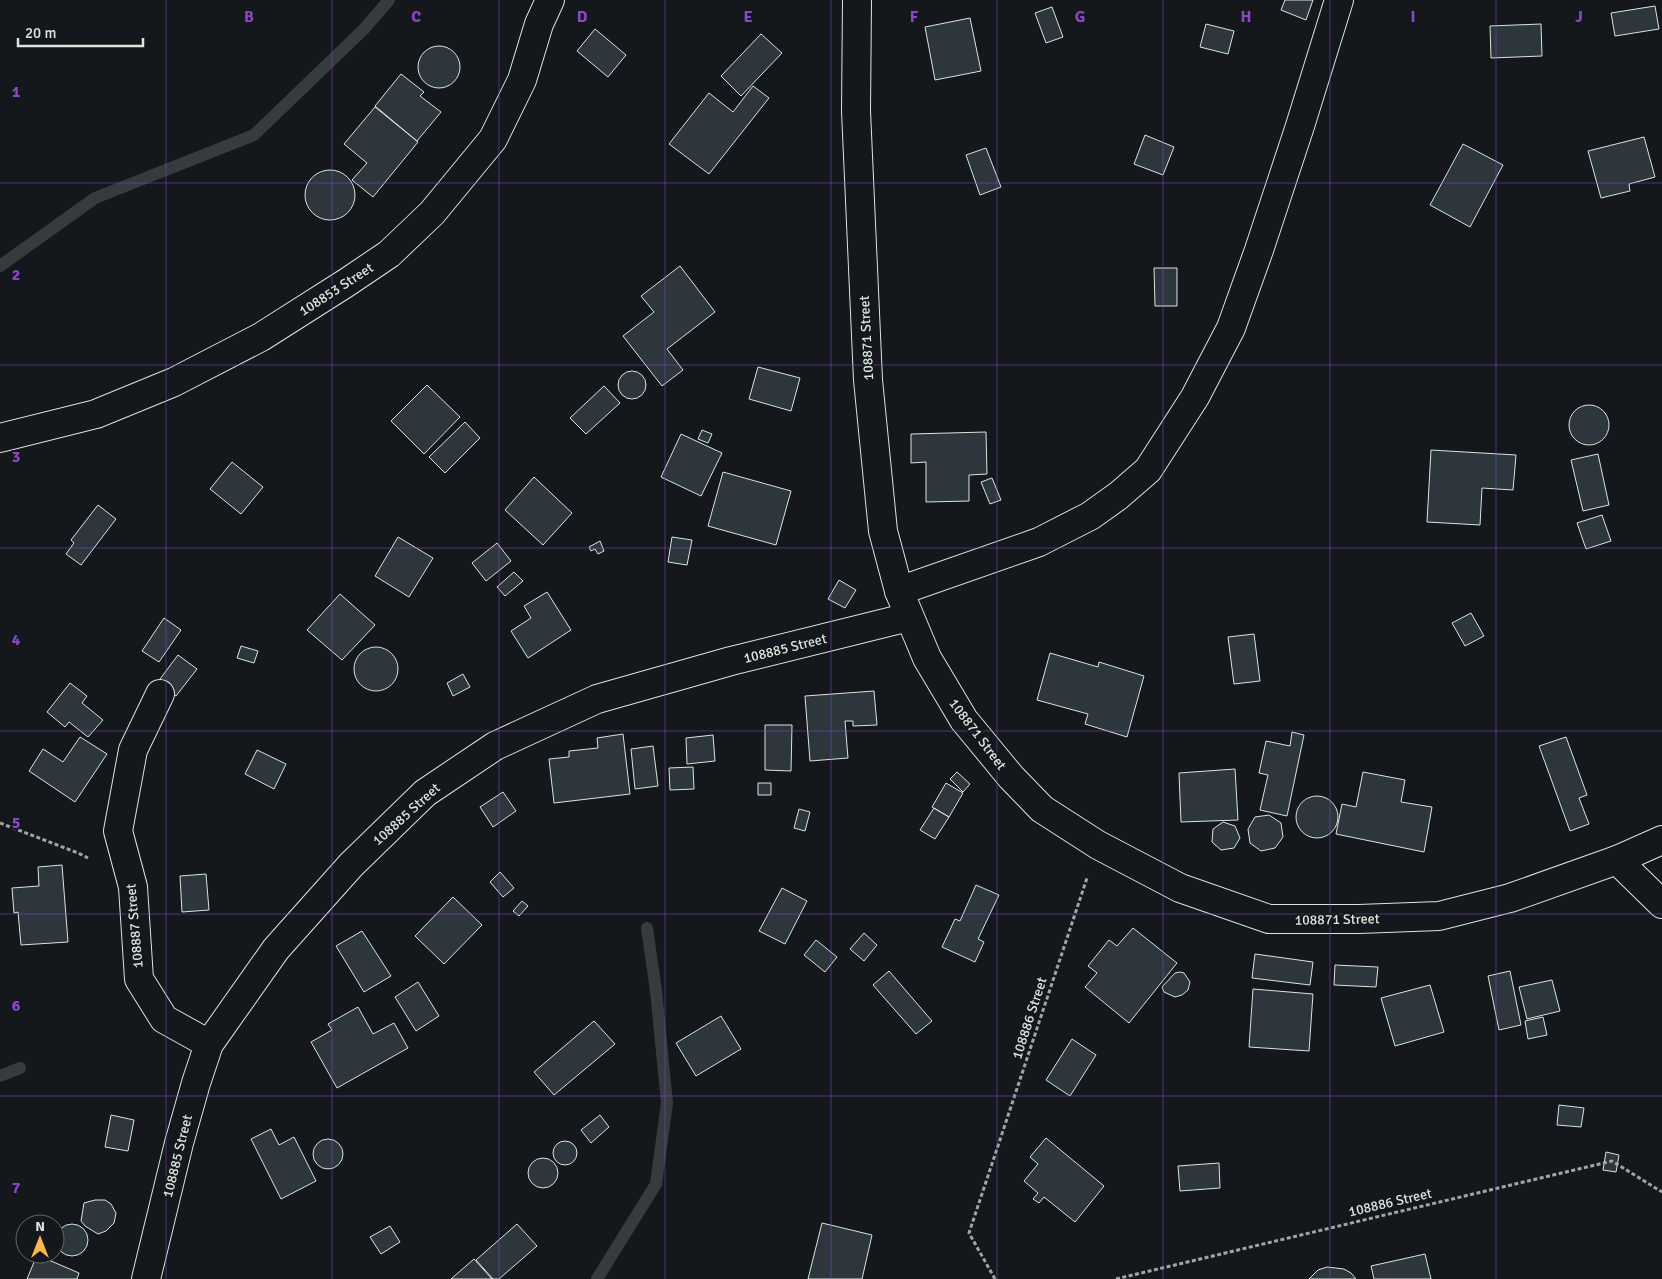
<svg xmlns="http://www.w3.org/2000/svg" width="1662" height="1279" font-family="Signika,sans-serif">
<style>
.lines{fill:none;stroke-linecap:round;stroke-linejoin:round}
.stream{stroke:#363b3e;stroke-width:12}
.building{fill:#2c363c;stroke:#d8e6dc}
.street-casing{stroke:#d8e6dc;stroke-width:30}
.secondary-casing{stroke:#d8e6dc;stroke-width:30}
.path{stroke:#9da8a2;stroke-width:3;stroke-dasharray:4 2.5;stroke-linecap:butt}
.street{stroke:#14181c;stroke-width:28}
.secondary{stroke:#14181c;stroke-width:28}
.grid{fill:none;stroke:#8948c3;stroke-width:1;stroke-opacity:0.55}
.labels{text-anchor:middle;stroke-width:4;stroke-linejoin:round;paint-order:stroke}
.street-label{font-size:14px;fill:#d8e6dc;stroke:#14181c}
.grid-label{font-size:16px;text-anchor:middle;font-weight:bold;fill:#8948c3;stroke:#14181c;stroke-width:4;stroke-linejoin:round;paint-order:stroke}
</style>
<rect width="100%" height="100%" fill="#14181c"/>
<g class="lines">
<path class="stream" d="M0 266 95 198 254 135 364 29 389 0
M0 1076 20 1068
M597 1279 656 1184 667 1103 656 991 647 928"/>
</g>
<path class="building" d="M1285 0H1313L1306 20 1281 10Z
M1655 6 1659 29 1615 36 1611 13Z
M1052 7 1063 37 1046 43 1035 13Z
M970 18 981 71 935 80 925 27Z
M1206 24 1234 31 1228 54 1200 47Z
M1541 24 1542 56 1491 58 1490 26Z
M595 29 626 55 608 77 577 51Z
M761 34 782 53 741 96 721 76Z
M418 67a21 21 0 1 1 42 0a21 21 0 1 1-42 0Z
M401 74 424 92 420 96 441 112 417 141 375 106Z
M753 86 769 98 709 174 669 144 709 93 733 112Z
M375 107 418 142 373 197 352 180 367 163 344 144Z
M1145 135 1174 147 1163 175 1134 164Z
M1644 137 1655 177 1629 184 1630 191 1601 198 1588 151Z
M1463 144 1503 165 1470 227 1430 205Z
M986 148 1001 187 980 195 966 155Z
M305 195a25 25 0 1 1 50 0a25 25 0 1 1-50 0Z
M680 266 715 312 667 349 683 370 662 386 623 336 654 312 641 296Z
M1154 268H1177V306H1155Z
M758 367 800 378 791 411 749 399Z
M618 385a14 14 0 1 1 28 0a14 14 0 1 1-28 0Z
M427 385 460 417 424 454 391 421Z
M604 386 620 403 586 434 570 418Z
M1569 425a20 20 0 1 1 40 0a20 20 0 1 1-40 0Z
M465 422 480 438 445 473 429 457Z
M702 430 712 434 708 443 698 439Z
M986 432 987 474 969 475V501L926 502V462L911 463V434Z
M681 434 722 453 701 496 661 477Z
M1431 450 1516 455 1513 490 1482 488 1480 525 1427 522Z
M1598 454 1609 505 1583 511 1571 460Z
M232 462 263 487 241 514 210 489Z
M723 472 791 491 776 545 708 526Z
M534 477 572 513 543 545 505 510Z
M992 478 1001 500 990 504 981 482Z
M98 505 116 519 81 565 66 554 74 543 71 540Z
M1602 515 1611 541 1586 549 1577 523Z
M398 537 433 558 409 597 375 576Z
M672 537 692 540 687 565 668 562Z
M600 541 604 551 598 554 595 549 591 551 589 547Z
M497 543 511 561 486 581 472 563Z
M514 572 523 581 505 596 497 587Z
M839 580 856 590 845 608 828 599Z
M547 592 571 630 528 658 511 631 531 618 524 606Z
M340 594 375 625 342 660 307 630Z
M1471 613 1484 636 1465 646 1452 623Z
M164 618 181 630 159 662 142 651Z
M1254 634 1260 681 1234 684 1228 637Z
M241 646 258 651 254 663 237 658Z
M354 669a22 22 0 1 1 44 0a22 22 0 1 1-44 0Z
M1050 653 1098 667 1099 662 1144 676 1127 737 1085 724 1088 714 1037 700Z
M178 655 197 669 176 696 157 683Z
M463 674 470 687 453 696 447 683Z
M70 683 87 696 82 703 103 720 88 737 69 722 65 727 47 712Z
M874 691 877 725 853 726V721H845L848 758 810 761 805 696Z
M765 725H792L791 771 765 770Z
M1292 732 1304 735 1287 816 1260 810 1268 775 1259 773 1266 741 1290 746Z
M623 734 630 794 554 803 549 759 569 757V751L598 748 597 738Z
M713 735 715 761 687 764 686 738Z
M80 737 107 754 75 802 29 771 43 749 63 762Z
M1566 737 1587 795 1579 798 1589 824 1570 831 1539 746Z
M653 746 658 786 635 789 631 749Z
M257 750 286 764 274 789 245 774Z
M693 767 694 789 670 790 669 768Z
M1235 769 1238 820 1181 822 1179 773Z
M957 772 970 784 963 792 950 779Z
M1363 772 1405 780 1401 802 1432 807 1424 852 1336 834 1342 804 1356 807Z
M758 783H771V795H758Z
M946 783 963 793 949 817 932 807Z
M503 792 516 811 493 827 480 807Z
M1296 817a21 21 0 1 1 42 0a21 21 0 1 1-42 0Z
M934 808 949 817 935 839 920 830Z
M799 809 810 812 805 831 794 828Z
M1269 815 1281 823 1283 837 1275 848 1261 851 1250 843 1248 829 1255 817Z
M1223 822 1235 826 1240 838 1234 848 1221 850 1212 842 1213 829Z
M62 865 68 942 21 945 18 912 14 913 12 888 39 886 38 867Z
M500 872 514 888 503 897 490 882Z
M206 874 209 910 182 912 180 876Z
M976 885 999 895 978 939 984 942 975 962 942 947 955 919 960 921Z
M782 888 807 901 785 944 759 931Z
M453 897 482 925 444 964 415 936Z
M522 901 528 906 519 916 513 911Z
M1133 928 1177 963 1129 1023 1085 987 1097 973 1088 966 1109 940 1117 946Z
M362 931 391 976 364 992 336 946Z
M864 933 877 945 864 961 850 949Z
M816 940 837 957 825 972 804 955Z
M1255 954 1313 962 1310 985 1252 978Z
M1335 965 1378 967 1376 987 1334 985Z
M889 971 932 1021 916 1034 873 985Z
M1510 971 1521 1025 1499 1030 1488 976Z
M1180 972 1184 973 1190 982 1188 990 1182 995 1175 997 1164 992 1162 987 1175 973Z
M1552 980 1560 1011 1527 1019 1519 987Z
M418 982 439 1016 416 1031 395 997Z
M1430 985 1444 1032 1395 1046 1381 998Z
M1253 989 1313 994 1309 1051 1249 1047Z
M358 1007 373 1034 394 1023 408 1048 337 1088 311 1042 332 1030 328 1024Z
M721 1016 741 1049 696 1076 676 1043Z
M1543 1017 1547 1035 1528 1039 1525 1021Z
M594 1021 615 1044 554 1095 534 1072Z
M1072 1039 1096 1055 1070 1096 1046 1080Z
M1559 1105 1584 1108 1581 1127 1557 1125Z
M111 1115 134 1120 128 1151 105 1147Z
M600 1115 609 1127 591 1143 581 1130Z
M271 1129 279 1145 294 1137 316 1181 281 1199 251 1139Z
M1046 1138 1104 1186 1075 1222 1044 1197 1039 1203 1033 1199 1038 1193 1024 1181 1038 1164 1030 1157Z
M313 1154a15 15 0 1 1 30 0a15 15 0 1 1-30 0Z
M553 1153a12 12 0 1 1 24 0a12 12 0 1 1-24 0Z
M1606 1152 1619 1155 1616 1172 1603 1170Z
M528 1173a15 15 0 1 1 30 0a15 15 0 1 1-30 0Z
M1219 1163 1220 1188 1180 1191 1178 1166Z
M95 1200H105L111 1204 116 1213 114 1223 106 1231 98 1234 85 1226 81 1221 84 1203Z
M822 1223 872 1235 862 1279H808Z
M56 1240a16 16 0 1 1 32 0a16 16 0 1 1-32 0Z
M517 1224 537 1246 499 1279H493L476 1260Z
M390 1226 400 1242 381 1254 370 1237Z
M1425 1254 1431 1279H1374L1371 1266Z
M37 1255 79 1273 77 1279H27Z
M474 1259 492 1279H451Z
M1327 1267 1344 1269 1351 1273 1356 1279H1309L1318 1270Z"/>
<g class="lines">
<defs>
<path id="street" d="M0 438 96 414 174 382 261 337 346 283 389 254 432 213 493 139 522 80 539 24 550 0
M899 591 1039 542 1090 516 1118 496 1148 470 1195 397 1231 328 1259 250 1300 126 1339 0
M160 694 133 750 118 831 133 887 139 979 164 1019 209 1044
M1617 860 1662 904
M146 1279 179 1143 196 1083 209 1044 276 949 351 865 425 793 495 746 597 699 731 661 909 617"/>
<path id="secondary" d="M857 0 856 111 868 380 883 531 899 591 927 658 964 720 1011 777 1042 809 1098 845 1180 888 1269 919H1359L1439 916 1510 898 1617 860 1662 840"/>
</defs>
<use href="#street" class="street-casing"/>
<use href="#secondary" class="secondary-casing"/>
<path class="path" d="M0 823 78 853 88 858
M995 1279 969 1233 1087 878
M1116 1279 1612 1161 1662 1192"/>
<use href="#street" class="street"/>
<use href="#secondary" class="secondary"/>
</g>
<path class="grid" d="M166 0V1279M332 0V1279M499 0V1279M665 0V1279M831 0V1279M997 0V1279M1163 0V1279M1330 0V1279M1496 0V1279M0 183H1662M0 365H1662M0 548H1662M0 731H1662M0 914H1662M0 1096H1662"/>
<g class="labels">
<g class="street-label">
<text transform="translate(336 289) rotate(-33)" y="5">108853 Street</text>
<text transform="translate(866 338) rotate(-93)" y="5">108871 Street</text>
<text transform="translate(785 648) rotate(-14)" y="5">108885 Street</text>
<text transform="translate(978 734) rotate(53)" y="5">108871 Street</text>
<text transform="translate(406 814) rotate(-42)" y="5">108885 Street</text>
<text transform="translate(1337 919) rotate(-1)" y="5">108871 Street</text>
<text transform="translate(134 926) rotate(-95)" y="5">108887 Street</text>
<text transform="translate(1029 1018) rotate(-72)" y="5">108886 Street</text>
<text transform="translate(177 1156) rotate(-76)" y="5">108885 Street</text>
<text transform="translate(1390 1202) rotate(-13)" y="5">108886 Street</text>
</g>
</g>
<g class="grid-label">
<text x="249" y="22">B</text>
<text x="416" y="22">C</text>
<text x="582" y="22">D</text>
<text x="748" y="22">E</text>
<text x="914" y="22">F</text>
<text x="1080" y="22">G</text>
<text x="1246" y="22">H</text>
<text x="1413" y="22">I</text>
<text x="1579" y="22">J</text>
<text x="16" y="97">1</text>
<text x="16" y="280">2</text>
<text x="16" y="462">3</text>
<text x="16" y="645">4</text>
<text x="16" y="828">5</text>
<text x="16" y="1011">6</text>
<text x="16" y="1193">7</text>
</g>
<g transform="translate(40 1239)"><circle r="24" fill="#14181c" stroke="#626a69"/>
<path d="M0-4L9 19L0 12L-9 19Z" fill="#ffb74d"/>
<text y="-8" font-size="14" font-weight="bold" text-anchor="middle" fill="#d8e6dc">N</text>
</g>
<path d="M18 38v8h125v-8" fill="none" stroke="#d8e6dc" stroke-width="2.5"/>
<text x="25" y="38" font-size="15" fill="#d8e6dc" stroke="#14181c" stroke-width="4" paint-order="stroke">20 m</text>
</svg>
